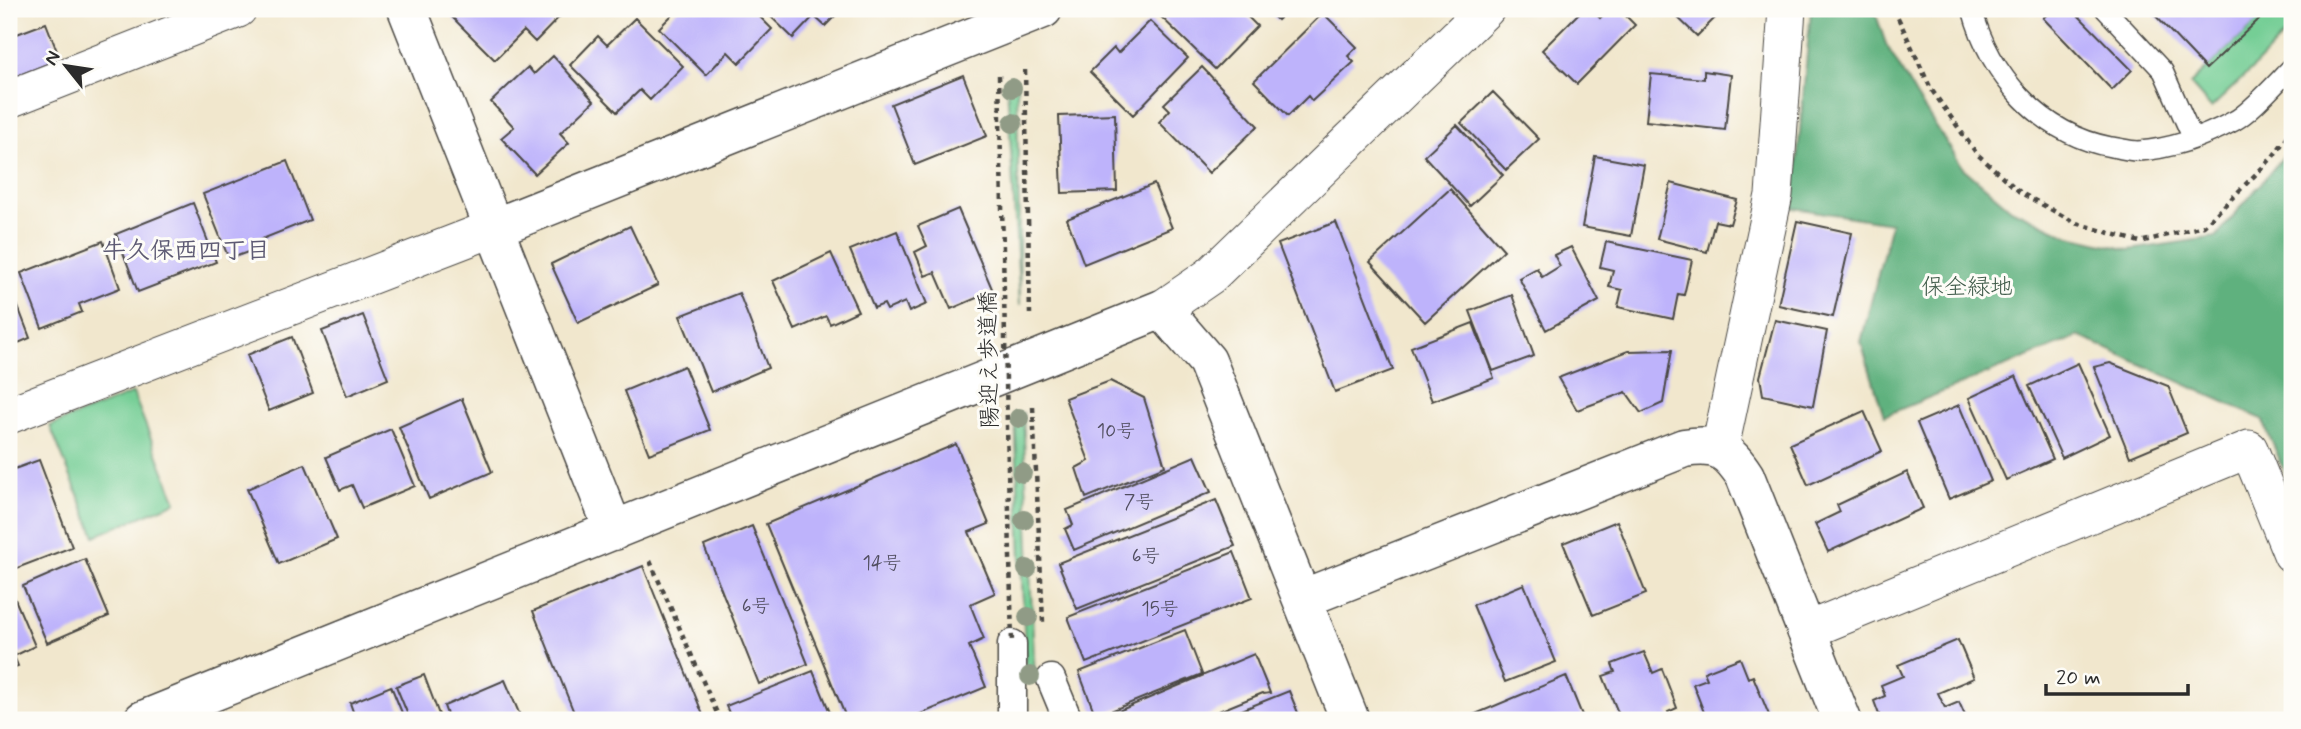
<svg xmlns="http://www.w3.org/2000/svg" width="2301" height="729" font-family="Mynerve,'Klee One',sans-serif">
<style>
.green{fill:#74ce95;stroke:#507c60;stroke-width:2}
.forest{fill:#5fb17e;stroke:#456e54;stroke-width:2}
.building{fill:#beb3fb}
.lines{fill:none;stroke-linecap:round;stroke-linejoin:round}
.service-casing{stroke:#494743;stroke-width:22}
.pedestrian-casing{stroke:#494743;stroke-width:31}
.minor-casing{stroke:#494743;stroke-width:39}
.tertiary-casing{stroke:#494743;stroke-width:41}
.path{stroke:#494743;stroke-width:4.5;stroke-dasharray:5 5;stroke-linecap:butt}
.service{stroke:#fff;stroke-width:19}
.pedestrian{stroke:#fff;stroke-width:28}
.minor{stroke:#fff;stroke-width:37}
.tertiary{stroke:#fff;stroke-width:38}
.path-bridge{stroke:#494743;stroke-width:4.5;stroke-dasharray:5 5;stroke-linecap:butt}
.tree{fill:#909b86}
.labels{text-anchor:middle;stroke-width:6;stroke-linejoin:round;paint-order:stroke}
.number-label{font-size:19px;fill:#504d5f}
.park-label{font-size:23px;fill:#415c4b;stroke:#fdfcf7}
.street-label{font-size:23px;fill:#2b2b2b;stroke:#fdfcf7}
.neighbourhood-label{font-size:24px;font-weight:bold;fill:#5e5b74;stroke:#fdfcf7}
</style>
<rect width="100%" height="100%" fill="#fdfcf7"/>
<filter id="ink" filterUnits="userSpaceOnUse"><feTurbulence type="fractalNoise" baseFrequency=".0143" numOctaves="2"/><feDisplacementMap in="SourceGraphic" scale="14" xChannelSelector="R" yChannelSelector="G"/><feConvolveMatrix kernelMatrix="1 2 1 2 8 2 1 2 1" color-interpolation-filters="sRGB"/></filter>
<filter id="wash" filterUnits="userSpaceOnUse"><feTurbulence type="fractalNoise" baseFrequency=".00686" numOctaves="4" result="noise"/><feDisplacementMap in="SourceGraphic" scale="28" xChannelSelector="R" yChannelSelector="G"/><feGaussianBlur stdDeviation="1.57" result="paint"/><feColorMatrix in="noise" values="0 0 0 0 0 0 0 0 0 0 0 0 0 0 0 0 0 1.4 0 .05"/><feComposite in="paint" operator="in"/></filter>
<g filter="url(#wash)">
<rect width="100%" height="100%" fill="#f1e7cd"/>
<path class="green" d="M2270 9H2292V27L2251 70 2211 108 2190 84Z
M1011 81 1017 83 1020 305 1007 85Z
M133 393 176 502 95 536 50 426Z
M1023 413 1035 679 1031 682 1026 679 1015 415Z"/>
<path class="forest" d="M1811 9H1874L1886 44 1916 96 1963 168 2011 209 2066 235 2129 250 2216 237 2292 146V488L2262 419 2079 336 1884 416 1861 342 1891 223 1793 208Z"/>
<g id="blocks">
<path class="building" d="M452 9H567L535 42 524 31 495 60 448 13Z
M678 9H752L772 29 739 63 728 52 706 75 659 28Z
M763 9H842L825 26 814 16 793 38Z
M1153 9H1240L1257 26 1215 69Z
M1266 9H1289L1277 20Z
M1583 9H1591L1600 18 1609 9H1619L1635 25 1577 84 1542 50Z
M1669 9H1724L1697 36Z
M2053 9H2072L2132 70 2112 90 2043 18Z
M2149 9H2270L2206 69Z
M1323 13 1357 47 1348 56 1354 62 1312 101 1308 96 1288 116 1254 81Z
M635 18 683 66 650 100 640 90 617 112 570 65 598 36 607 45Z
M1150 21 1188 58 1133 115 1090 72 1114 48 1118 53Z
M46 23 60 59 9 79V37Z
M553 56 594 101 560 133 569 143 535 174 501 138 514 127 491 102 528 67 534 74Z
M1202 67 1258 126 1209 173 1159 122 1170 110 1164 104Z
M1704 71 1731 75 1725 130 1646 121 1651 74 1704 79Z
M963 75 987 136 915 165 891 104Z
M1493 92 1539 139 1506 170 1461 123Z
M1115 114 1117 191 1062 193 1059 116Z
M1457 125 1503 175 1470 206 1424 156Z
M1595 156 1644 165 1631 236 1582 227Z
M287 161 310 220 257 241 259 248 229 259 203 194Z
M1671 183 1737 200 1730 224 1715 221 1707 252 1657 239Z
M1154 184 1172 228 1084 264 1067 219Z
M1450 189 1504 250 1425 322 1370 262Z
M193 203 216 262 138 292 116 234Z
M958 209 993 291 951 309 935 272 925 276 915 252 927 246 918 226Z
M1797 221 1852 233 1833 317 1778 305Z
M1336 222 1393 370 1335 392 1278 244Z
M630 226 658 285 578 323 551 264Z
M897 231 927 304 909 312 905 302 887 310 884 304 874 308 850 250Z
M103 241 120 288 79 304 82 312 42 328 21 273Z
M1606 242 1692 260 1684 295 1678 294 1673 319 1618 307 1622 290 1609 287 1613 270 1600 267Z
M1571 247 1599 301 1546 330 1519 278 1537 268 1542 277 1560 266 1554 255Z
M831 253 858 311 830 324 826 316 795 330 773 281Z
M9 283 30 338 9 347Z
M739 293 768 368 711 392 680 316Z
M1512 295 1534 356 1493 371 1470 311Z
M363 315 388 379 347 396 322 331Z
M1775 320 1827 331 1813 406 1763 395 1760 377Z
M1473 323 1494 378 1432 401 1411 347Z
M292 337 313 393 269 411 247 355Z
M1672 350 1663 403 1641 413 1626 392 1577 410 1558 378 1628 351Z
M2078 363 2110 435 2062 458 2029 386Z
M2110 363 2168 386 2187 433 2130 457 2094 367Z
M684 366 710 430 649 454 624 391Z
M2016 376 2053 459 2006 480 1969 398Z
M1110 381 1144 398 1165 466 1086 498 1076 468 1089 461 1065 398Z
M462 399 492 472 429 499 399 427Z
M1959 405 1991 481 1949 499 1917 423Z
M1864 411 1882 451 1808 485 1790 444Z
M391 429 415 486 362 508 352 485 340 490 326 457Z
M956 444 989 524 969 532 995 593 970 604 984 639 969 646 986 687 906 720H847L766 524Z
M1195 456 1211 492 1074 550 1065 529 1073 525 1067 510Z
M39 460 72 547 12 570 9 562V471Z
M305 464 337 539 279 564 247 489Z
M1907 472 1923 508 1828 552 1815 524 1840 512 1837 505Z
M1216 500 1235 546 1077 609 1058 563Z
M1617 521 1646 594 1593 615 1563 543Z
M752 526 808 664 759 684 704 546Z
M1234 552 1252 598 1086 663 1068 617Z
M85 559 109 616 47 643 23 586Z
M643 566 705 720H577L533 611Z
M1524 584 1556 662 1505 682 1473 605Z
M9 585 35 646 14 656 18 666 9 669Z
M1185 630 1202 674 1096 717 1079 672Z
M1958 640 1974 678 1938 693 1945 708 1959 702 1967 720H1881L1874 701 1885 696 1881 685 1903 676 1898 665Z
M1644 652 1653 673 1662 669 1677 708 1668 712 1672 720H1621L1603 676 1615 672 1612 664Z
M1254 654 1270 693 1264 694 1263 693 1197 720H1097Z
M1740 658 1748 678 1753 676 1769 715 1760 720H1707L1693 684 1707 679 1704 672Z
M813 671 833 720H732L726 706Z
M424 675 441 720H410L396 686Z
M1566 676 1584 720H1475L1473 715Z
M505 680 522 720H449L444 706Z
M391 686 405 720H356L350 703Z
M1289 691 1301 720H1217Z"/>
</g>
</g>
<g filter="url(#ink)">
<use href="#blocks" fill-opacity="0" stroke="#494743" stroke-width="2"/>
<g class="lines">
<defs>
<path id="service" d="M1972 9C1990 76 2041 134 2111 147 2120 148 2129 151 2138 151 2171 149 2204 137 2234 121 2251 112 2277 82 2292 67
M2105 9 2163 71 2193 139"/>
<path id="pedestrian" d="M1012 644V720
M1051 679 1068 720"/>
<path id="minor" d="M9 99 238 9
M1162 309 1210 276 1486 9
M9 415 494 228
M1720 448 1774 195 1787 9
M1806 631 2249 449 2292 554"/>
<path id="tertiary" d="M407 9 614 531
M494 228 1043 9
M1302 599 1684 448C1717 443 1727 449 1745 476L1842 720
M143 720 1162 309 1207 361 1350 720"/>
</defs>
<use href="#service" class="service-casing"/>
<use href="#pedestrian" class="pedestrian-casing"/>
<use href="#minor" class="minor-casing"/>
<use href="#tertiary" class="tertiary-casing"/>
<path class="path" d="M1894 9 1931 89 1977 154 2021 193 2076 223 2140 242 2204 226 2272 158 2292 130
M1025 70 1030 314
M1033 407 1043 622
M650 561 720 720"/>
<use href="#service" class="service"/>
<use href="#pedestrian" class="pedestrian"/>
<use href="#minor" class="minor"/>
<use href="#tertiary" class="tertiary"/>
<path class="path-bridge" d="M999 75 1012 644"/>
</g>
<g class="tree">
<circle cx="1012" cy="88" r="10"/>
<circle cx="1013" cy="123" r="10"/>
<circle cx="1019" cy="418" r="10"/>
<circle cx="1022" cy="473" r="10"/>
<circle cx="1024" cy="520" r="10"/>
<circle cx="1027" cy="569" r="10"/>
<circle cx="1028" cy="617" r="10"/>
<circle cx="1030" cy="676" r="10"/>
</g>
</g>
<g class="labels">
<g class="number-label">
<text x="1116" y="437">10号</text>
<text x="1139" y="508">7号</text>
<text x="1146" y="562">6号</text>
<text x="882" y="569">14号</text>
<text x="756" y="612">6号</text>
<text x="1160" y="615">15号</text>
</g>
<g class="park-label">
<text x="1967" y="294">保全緑地</text>
</g>
<g class="street-label">
<text transform="translate(988 360) rotate(-91)" y="8">陽迎え歩道橋</text>
</g>
<g class="neighbourhood-label">
<text x="186" y="258">牛久保西四丁目</text>
</g>
</g>
<rect width="2301" height="729" fill="none" stroke="#fdfcf7" stroke-width="35"/>
<g transform="translate(66 66) rotate(300)" stroke="#fdfcf7" stroke-width="5" paint-order="stroke">
<path d="M0-5L12 26L0 18L-12 26Z" fill="#2b2b2b"/>
<text y="-10" font-size="19" font-weight="bold" text-anchor="middle" fill="#2b2b2b">N</text>
</g>
<path d="M2046 684v10h142v-10" fill="none" stroke="#2b2b2b" stroke-width="3.5"/>
<text x="2056" y="684" font-size="21" fill="#2b2b2b" stroke="#fdfcf7" stroke-width="5" paint-order="stroke">20 m</text>
</svg>
